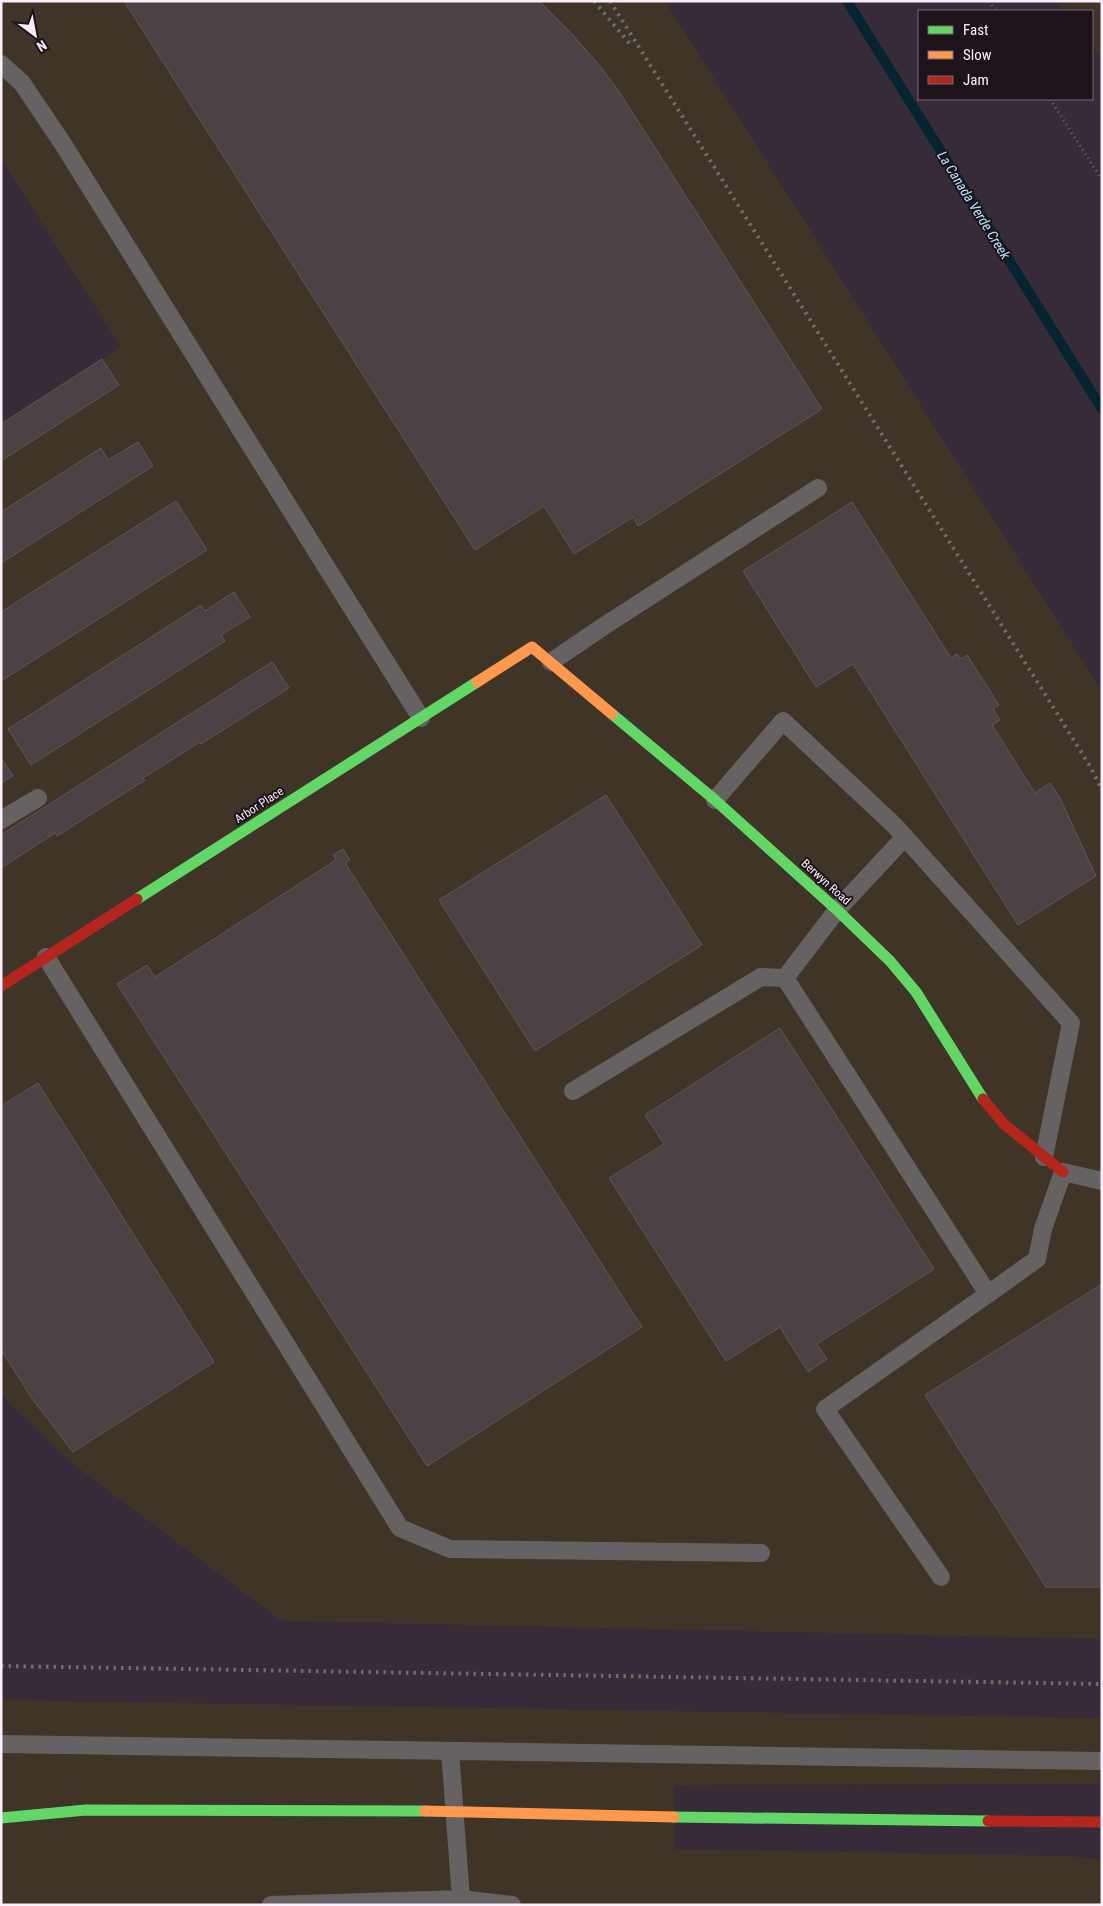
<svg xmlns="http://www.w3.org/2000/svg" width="1103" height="1906" font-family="'Roboto Condensed',sans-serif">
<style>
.industrial{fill:#3e3427}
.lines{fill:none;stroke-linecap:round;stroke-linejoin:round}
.stream{stroke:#052430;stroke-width:10}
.building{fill:#4a4243;stroke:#605759}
.path{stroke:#6d676a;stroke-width:3;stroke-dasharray:1 4;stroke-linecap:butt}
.lane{stroke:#676262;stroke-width:18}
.fast{stroke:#63d668;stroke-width:11}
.slow{stroke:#ff974d;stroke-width:11}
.jam{stroke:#b3261e;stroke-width:11}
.rail{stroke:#716a6e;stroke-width:4;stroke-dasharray:2.5 5;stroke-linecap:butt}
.fast-bridge{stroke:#63d668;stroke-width:11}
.slow-bridge{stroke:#ff974d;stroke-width:11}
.labels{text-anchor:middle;stroke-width:4;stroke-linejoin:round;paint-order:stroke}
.street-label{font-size:12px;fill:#fbeefb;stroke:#1c131c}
.water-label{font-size:14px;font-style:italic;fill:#aee5fc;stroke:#1c131c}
</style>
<rect width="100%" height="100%" fill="#362c37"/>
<path class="industrial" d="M1 1H665L1102 691V1639L282 1621 73 1464 14 1408 1 1394V424L121 347 1 159Z
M1056 1H1102V58L1092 46V11H1064Z
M1 1700 1102 1718V1784L674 1785 675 1849 1070 1856 1102 1860V1905H1Z"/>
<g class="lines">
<path class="stream" d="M847 1 1102 409"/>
</g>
<path class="building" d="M124 1H539L572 34 599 65 618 90 822 409 638 526 633 517 574 554 544 506 475 550Z
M102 359 119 385 1 461V424Z
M138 442 153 466 1 563V512L101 448 108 460Z
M176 501 207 550 1 681V612Z
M852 502 951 658 957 654 961 659 967 655 999 705 993 709 1000 720 992 725 1035 793 1050 783 1060 798 1096 876 1018 925 853 664 816 687 743 571Z
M234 592 250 617 221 635 225 641 31 765 8 729 201 605 205 611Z
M272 662 289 688 201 744 200 742 143 778 145 780 57 836 55 833 1 868V835Z
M1 758 13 776 1 783Z
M606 795 702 945 535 1051 439 900Z
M343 849 350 860 345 863 642 1327 427 1466 117 984 147 965 155 977 336 860 333 855Z
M780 1028 934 1269 817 1344 827 1359 808 1372 780 1327 726 1361 609 1178 664 1144 645 1115Z
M38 1083 214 1362 73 1452 33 1400 1 1350V1106Z
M1102 1284V1587H1046L925 1395Z"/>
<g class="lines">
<path class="path" d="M989 1 996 11
M1050 99 1102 180"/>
<path class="lane" d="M1 64 22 83 63 144 325 565 421 718
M551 662 604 626 818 488
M715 800 783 721 894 825 1071 1023 1044 1157
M1 820 38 798
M905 837 837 910 785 978 988 1294 825 1409 941 1577
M46 957 400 1528 450 1549 761 1553
M573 1091 761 977 785 978
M988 1294 1037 1259 1043 1229 1063 1172 1102 1181
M1 1744 1102 1761
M450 1751 461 1899 512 1905
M271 1905 461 1899"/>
<path class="fast" d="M612 714 715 800 837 910 890 961 916 992 983 1099
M137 899 477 682
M674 1817 988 1821"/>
<path class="slow" d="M477 682 532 647 612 714"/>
<path class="jam" d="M1 986 137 899
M983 1099 1004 1124 1063 1172
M988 1821 1102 1822"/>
<path class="rail" d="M594 1 630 44
M610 1 1090 766 1102 790
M1 1666 1102 1684"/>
<path class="fast-bridge" d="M1 1818 86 1810 425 1811"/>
<path class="slow-bridge" d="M425 1811 674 1817"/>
</g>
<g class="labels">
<g class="street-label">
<text transform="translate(259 805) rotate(-33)" y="4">Arbor Place</text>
<text transform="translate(826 882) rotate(42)" y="4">Berwyn Road</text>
</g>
<g class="water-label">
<text transform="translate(974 205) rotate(58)" y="5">La Canada Verde Creek</text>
</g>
</g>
<rect width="1103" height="1906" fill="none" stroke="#fbeefb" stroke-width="5"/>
<rect x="918" y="10" width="175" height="90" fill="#1c131c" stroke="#756b75"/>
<rect x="928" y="26" width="25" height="8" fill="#63d668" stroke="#756b75"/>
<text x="963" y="35" font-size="15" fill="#fbeefb">Fast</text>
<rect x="928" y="51" width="25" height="8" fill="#ff974d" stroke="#756b75"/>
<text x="963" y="60" font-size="15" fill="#fbeefb">Slow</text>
<rect x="928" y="76" width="25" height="8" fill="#b3261e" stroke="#756b75"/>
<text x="963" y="85" font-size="15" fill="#fbeefb">Jam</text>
<g transform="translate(35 35) rotate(148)" stroke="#1c131c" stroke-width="4" paint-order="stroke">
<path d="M0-4L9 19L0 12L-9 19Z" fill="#fbeefb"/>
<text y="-8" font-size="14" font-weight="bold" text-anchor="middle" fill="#fbeefb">N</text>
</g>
</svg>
